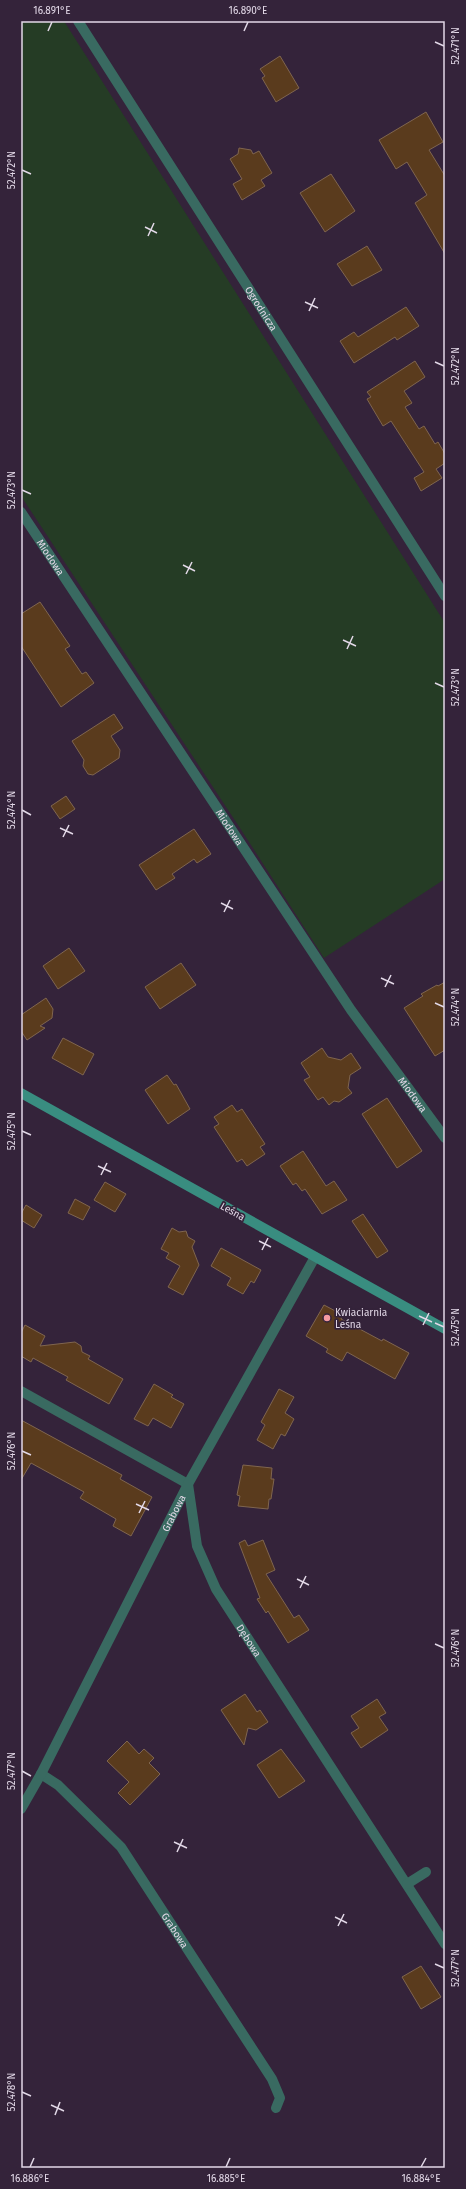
<svg xmlns="http://www.w3.org/2000/svg" width="466" height="2189" font-family="'Fira Sans',sans-serif">
<style>
.green{fill:#253c25}
.building{fill:#5a3b1d;stroke:#7f654f}
.lines{fill:none;stroke-linecap:round;stroke-linejoin:round}
.street{stroke:#396a61;stroke-width:10}
.secondary{stroke:#398d80;stroke-width:10}
.ticks{fill:none;stroke:#e2d8e7;stroke-width:1.5}
.poi-dot{fill:#f49aa1;stroke:#34233a;stroke-width:1.5}
.labels{text-anchor:middle;stroke-width:3.5;stroke-linejoin:round;paint-order:stroke}
.street-label{font-size:10px;fill:#e2d8e7;stroke:#34233a}
.poi-label{font-size:10px;fill:#e2d8e7;stroke:#34233a;text-anchor:start}
.neatline{fill:none;stroke:#e2d8e7;stroke-width:1.5}
.ticks-label{font-size:10px;text-anchor:middle;fill:#e2d8e7}
</style>
<rect width="100%" height="100%" fill="#34233a"/>
<path class="green" d="M21 21H64L445 623V879L324 958 238 825 21 496Z"/>
<path class="building" d="M280 56 299 88 276 102 262 78 265 76 260 69Z
M426 112 443 142 429 150 445 176V254L415 203 427 195 407 162 396 169 379 140Z
M239 148 251 150 253 154 259 151 272 173 261 180 265 186 242 200 233 184 242 179 230 159 238 154Z
M331 174 355 211 325 232 300 193Z
M367 246 382 270 352 286 337 264Z
M406 307 419 326 397 340 395 337 354 363 340 341 354 332 358 337Z
M415 361 425 377 404 391 412 403 405 407 419 429 424 426 435 444 438 442 445 454V463L436 469 442 478 421 491 414 478 424 472 391 421 383 426 367 399 371 397 367 392Z
M40 602 70 646 65 649 82 674 86 672 94 683 61 707 21 646V614Z
M114 714 123 728 111 736 120 750 119 758 93 775 88 774 83 766 84 760 72 741Z
M66 796 75 809 60 819 51 806Z
M194 829 211 854 197 863 194 859 172 874 175 878 156 890 139 865Z
M69 948 85 971 58 989 43 966Z
M181 963 196 985 160 1009 145 987Z
M445 982V1050L435 1056 404 1008 423 996 421 994 437 985 438 986Z
M46 998 53 1009 52 1018 40 1026 45 1028 27 1040 21 1031V1015Z
M63 1038 94 1054 83 1075 52 1058Z
M322 1048 328 1057 341 1060 351 1053 361 1068 350 1075 348 1088 352 1093 339 1102 334 1101 329 1105 323 1097 318 1100 304 1080 310 1077 301 1063Z
M167 1075 174 1085 176 1084 190 1109 168 1124 145 1090Z
M387 1098 422 1151 397 1168 362 1114Z
M232 1105 237 1112 242 1109 265 1144 260 1147 265 1154 247 1166 242 1159 237 1162 214 1127 219 1124 214 1117Z
M303 1151 326 1186 334 1181 347 1200 322 1214 305 1189 302 1191 296 1183 293 1185 280 1166Z
M105 1182 126 1194 115 1212 94 1200Z
M75 1199 90 1207 83 1220 68 1213Z
M26 1205 42 1215 34 1228 21 1220V1214Z
M363 1214 388 1251 377 1258 352 1221Z
M172 1228 179 1232 186 1231 188 1237 195 1241 192 1247 199 1265 183 1295 168 1287 180 1266 166 1258 169 1253 161 1249Z
M221 1248 261 1270 254 1283 251 1281 243 1294 227 1285 231 1278 211 1266Z
M324 1305 343 1315 341 1319 382 1341 383 1339 409 1353 395 1379 347 1352 342 1361 326 1352 328 1349 306 1336Z
M25 1325 45 1336 40 1346 75 1342 81 1346 82 1352 90 1356 88 1359 123 1379 109 1404 66 1380 68 1377 33 1358 31 1362 21 1356V1333Z
M154 1384 173 1395 171 1397 184 1404 171 1428 153 1418 148 1426 134 1419Z
M279 1389 294 1397 285 1413 294 1419 285 1436 281 1434 273 1449 257 1440 265 1425 261 1422Z
M21 1420 122 1475 120 1479 152 1497 131 1536 113 1526 116 1519 80 1498 84 1492 31 1463 21 1480Z
M243 1465 272 1468 271 1479H274L271 1499H269L268 1509 238 1506 240 1496 237 1495Z
M245 1540 248 1546 263 1540 275 1570 266 1574 294 1618 299 1615 309 1630 288 1643 268 1611 266 1613 257 1599 260 1598 239 1543Z
M245 1694 257 1712 260 1710 268 1722 256 1730 248 1728 244 1745 221 1710Z
M377 1699 386 1713 379 1717 388 1730 361 1748 351 1733 359 1728 351 1716Z
M127 1741 139 1754 144 1749 154 1758 149 1763 160 1774 130 1805 118 1793 129 1782 107 1761Z
M281 1749 305 1781 279 1798 257 1765Z
M421 1966 441 1997 421 2009 402 1977Z"/>
<g class="lines">
<g class="street">
<path id="s1" d="M78 21 445 596"/>
<path id="s2" d="M21 512 351 1010 445 1138"/>
<path id="s3" d="M21 1391 188 1484 197 1546 216 1589 445 1944"/>
<path id="s4" d="M41 1774 58 1785 121 1847 272 2079 280 2098 276 2108"/>
<path id="s5" d="M21 1809 41 1774 188 1484 315 1257"/>
<path d="M407 1884 426 1872"/>
</g>
<path class="secondary" d="M21 1093 445 1329"/>
</g>
<path class="ticks" d="M48 31 52 22M244 31 248 22M435 42 444 46M22 170 31 174M145 227 157 233M148 236 154 223M305 302 318 308M309 311 315 298M435 362 444 366M22 490 31 494M183 565 195 571M186 574 192 562M343 640 356 646M347 649 353 636M435 683 444 687M22 810 31 815M60 828 73 834M63 837 69 825M221 903 233 909M224 912 230 900M381 978 394 984M385 987 391 975M435 1003 444 1007M22 1131 31 1135M98 1166 111 1172M101 1175 107 1163M259 1241 271 1247M262 1250 268 1238M419 1316 432 1322M435 1323 444 1327M423 1325 429 1313M22 1451 31 1455M136 1504 149 1510M139 1513 145 1501M297 1579 309 1585M300 1588 306 1576M435 1644 444 1648M22 1771 31 1776M174 1842 187 1848M177 1852 183 1839M335 1917 347 1923M338 1926 344 1914M435 1964 444 1968M22 2092 31 2096M51 2105 64 2111M55 2115 60 2102M30 2167 34 2158M226 2167 230 2158M421 2167 426 2158"/>
<circle class="poi-dot" cx="327" cy="1318" r="4"/>
<g class="labels">
<g class="street-label">
<text dy="4" stroke="none"><textPath href="#s1" startOffset="341">Ogrodnicza</textPath></text>
<text dy="4" stroke="none"><textPath href="#s2" startOffset="54">Miodowa</textPath></text>
<text dy="4" stroke="none"><textPath href="#s2" startOffset="378">Miodowa</textPath></text>
<text dy="4" stroke="none"><textPath href="#s2" startOffset="702">Miodowa</textPath></text>
<text transform="translate(233 1211) rotate(29)" y="4">Leśna</text>
<text dy="4" stroke="none"><textPath href="#s5" startOffset="333">Grabowa</textPath></text>
<text dy="4" stroke="none"><textPath href="#s3" startOffset="362">Dębowa</textPath></text>
<text dy="4" stroke="none"><textPath href="#s4" startOffset="208">Grabowa</textPath></text>
</g>
<g class="poi-label">
<text x="335" y="1316">Kwiaciarnia<tspan x="335" dy="12">Leśna</tspan></text>
</g>
</g>
<rect width="466" height="2189" fill="none" stroke="#34233a" stroke-width="44"/>
<rect x="22" y="22" width="422" height="2145" class="neatline"/>
<g class="ticks-label">
<text x="52" y="14">16.891°E</text>
<text x="248" y="14">16.890°E</text>
<text transform="translate(455 46) rotate(-90)" y="4">52.471°N</text>
<text transform="translate(11 170) rotate(-90)" y="4">52.472°N</text>
<text transform="translate(455 366) rotate(-90)" y="4">52.472°N</text>
<text transform="translate(11 490) rotate(-90)" y="4">52.473°N</text>
<text transform="translate(455 687) rotate(-90)" y="4">52.473°N</text>
<text transform="translate(11 810) rotate(-90)" y="4">52.474°N</text>
<text transform="translate(455 1007) rotate(-90)" y="4">52.474°N</text>
<text transform="translate(11 1131) rotate(-90)" y="4">52.475°N</text>
<text transform="translate(455 1327) rotate(-90)" y="4">52.475°N</text>
<text transform="translate(11 1451) rotate(-90)" y="4">52.476°N</text>
<text transform="translate(455 1648) rotate(-90)" y="4">52.476°N</text>
<text transform="translate(11 1771) rotate(-90)" y="4">52.477°N</text>
<text transform="translate(455 1968) rotate(-90)" y="4">52.477°N</text>
<text transform="translate(11 2092) rotate(-90)" y="4">52.478°N</text>
<text x="30" y="2182">16.886°E</text>
<text x="226" y="2182">16.885°E</text>
<text x="421" y="2182">16.884°E</text>
</g>
</svg>
